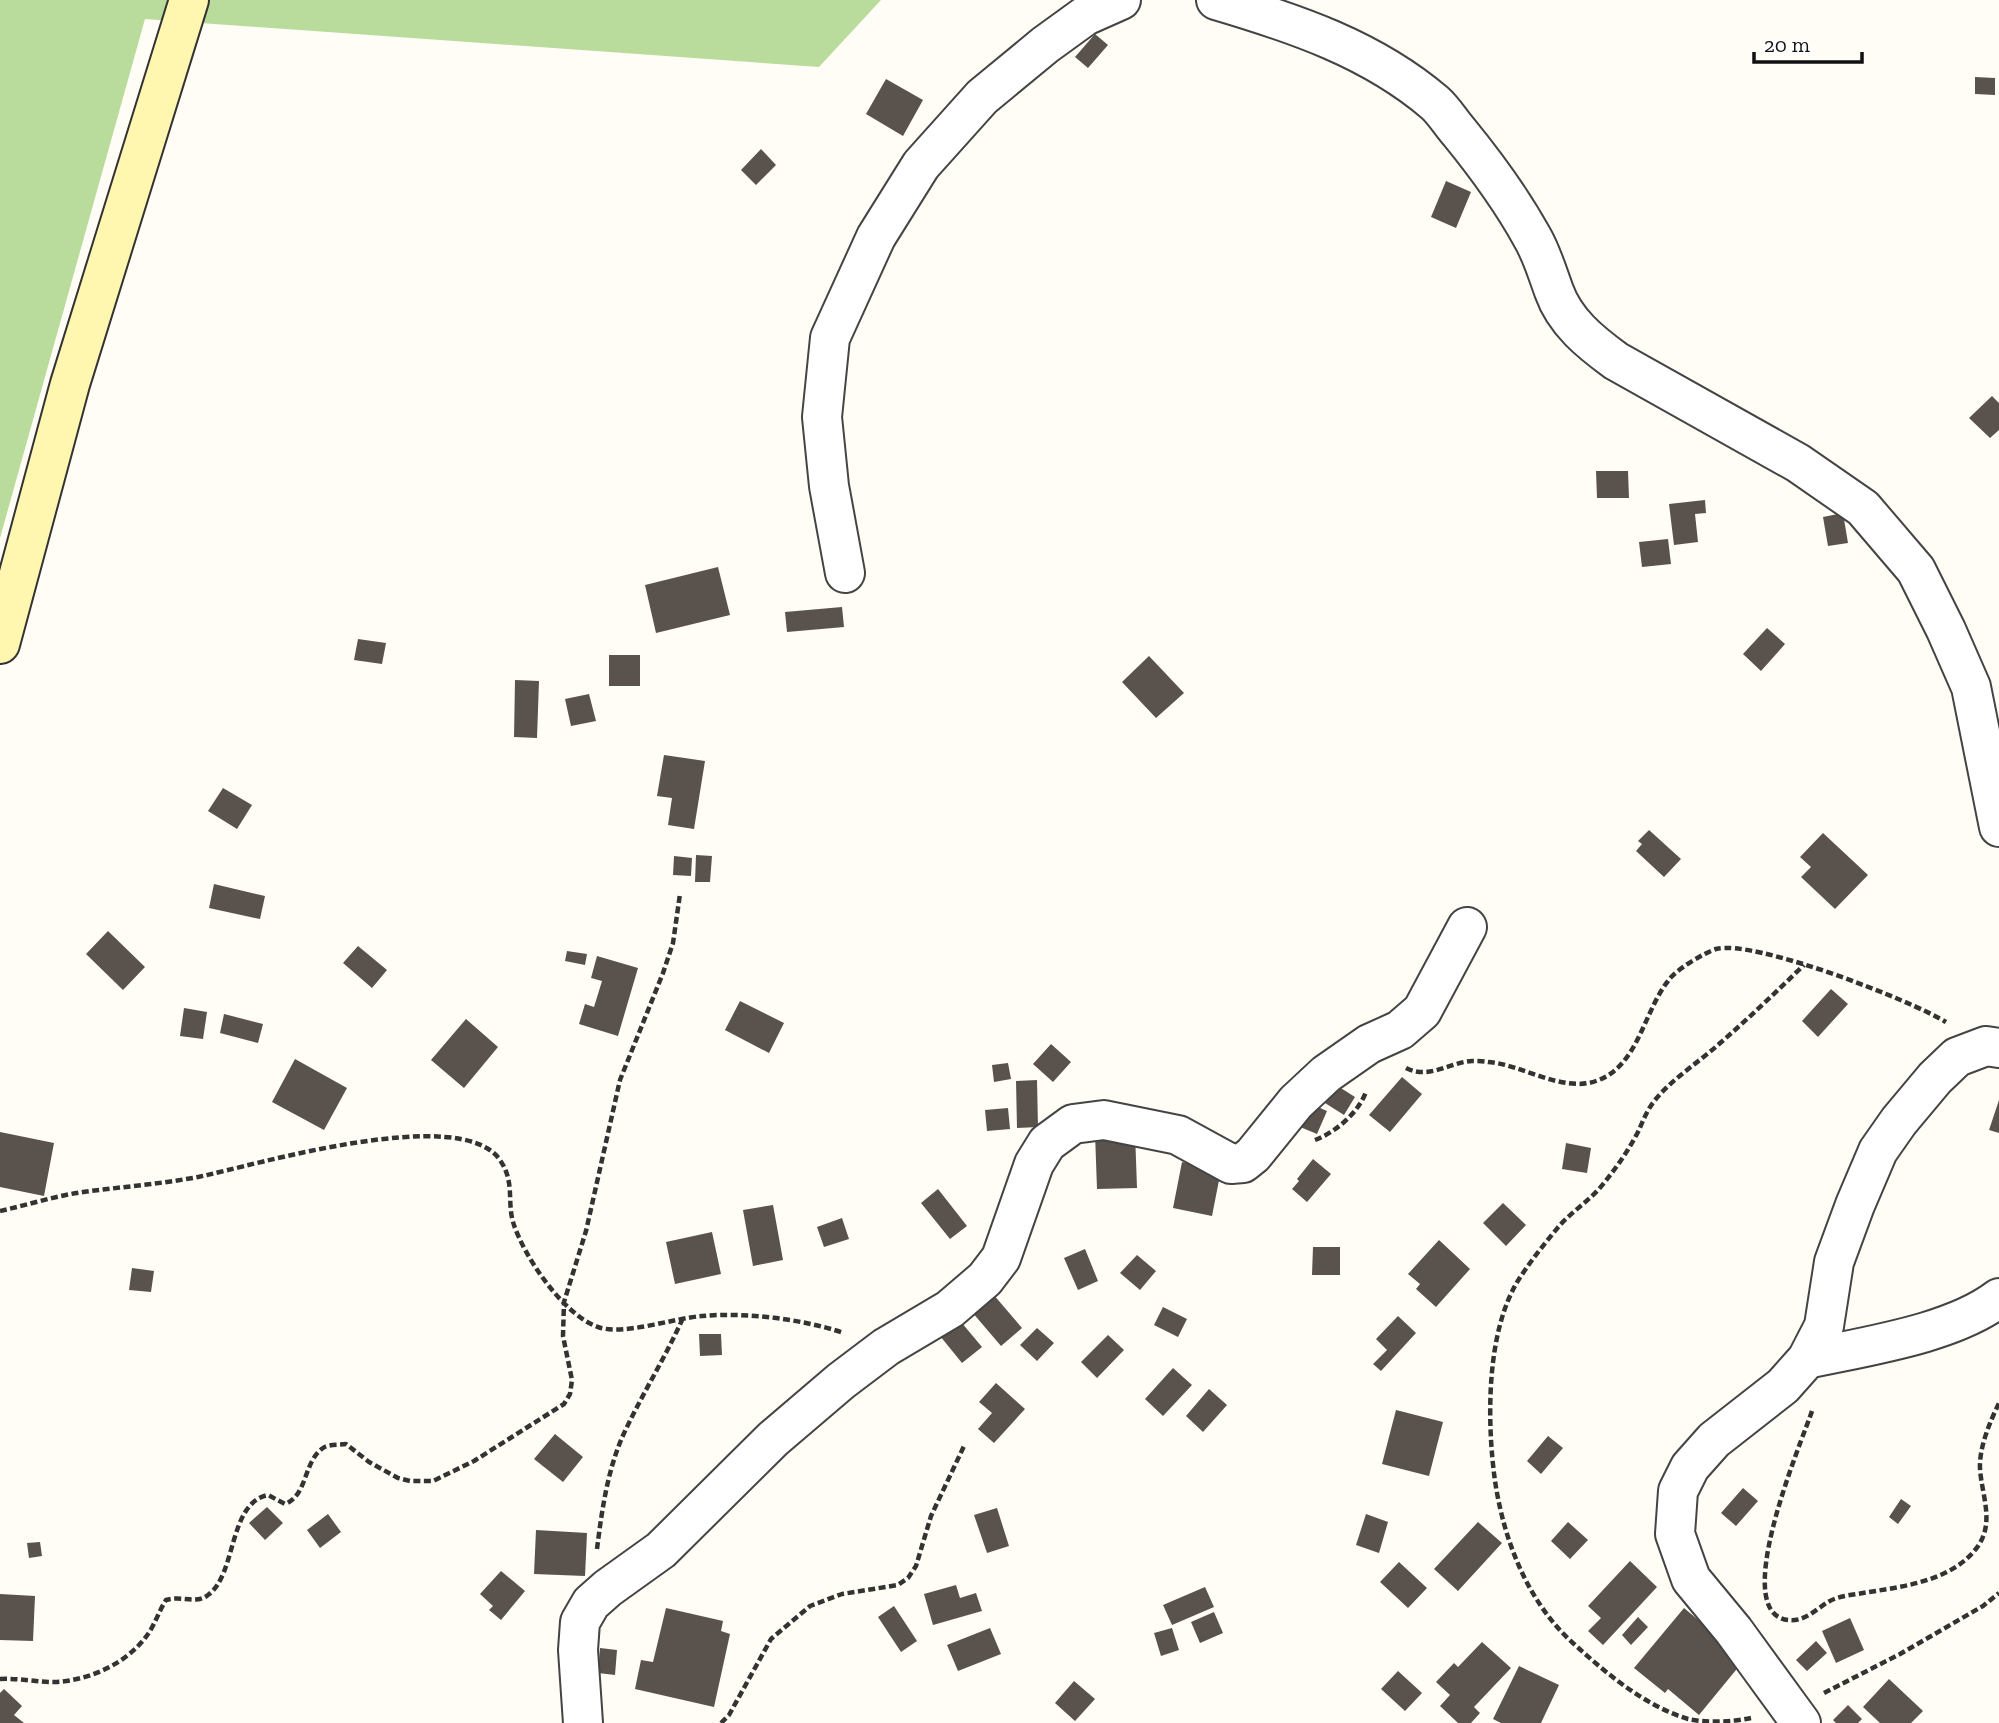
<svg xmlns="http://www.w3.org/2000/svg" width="1999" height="1723" font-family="'Zilla Slab',serif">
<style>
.forest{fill:#b9dc9c}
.building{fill:#5a524d}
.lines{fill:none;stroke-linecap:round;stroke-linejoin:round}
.street-casing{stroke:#444;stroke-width:42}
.secondary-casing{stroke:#333;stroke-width:42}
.path{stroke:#333;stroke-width:4.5;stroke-dasharray:7 3.5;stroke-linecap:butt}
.street{stroke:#fff;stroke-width:38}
.secondary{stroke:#fff6b0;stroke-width:38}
</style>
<rect width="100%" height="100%" fill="#fffdf5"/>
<path class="forest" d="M0 0H881L819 67 145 19 0 538Z"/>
<path class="building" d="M1095 34 1108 45 1088 68 1075 57Z
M1975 77 1995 78V95L1975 94Z
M886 79 923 100 903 136 866 114Z
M761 149 776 165 756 185 741 170Z
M1446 181 1471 192 1456 228 1431 217Z
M1992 396 1999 403V430L1990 438 1969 418Z
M1596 471H1628L1629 498H1597Z
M1705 500 1706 513 1695 514 1698 542 1674 545 1669 504Z
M1843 513 1848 543 1828 546 1823 517Z
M1668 539 1671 564 1642 567 1639 542Z
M718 567 730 615 656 633 645 585Z
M842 607 844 627 787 632 785 612Z
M1767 628 1785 644 1761 671 1743 654Z
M358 639 386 643 382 664 354 660Z
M609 655H640V686H609Z
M1149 656 1184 693 1156 718 1122 682Z
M515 680 539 681 537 738 514 737Z
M589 694 596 721 571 726 565 699Z
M664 755 705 761 694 829 668 825 672 798 657 796Z
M223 788 252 805 237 829 208 811Z
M1649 830 1681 859 1664 877 1636 851 1642 844 1638 841Z
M1823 833 1868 875 1835 909 1801 877 1811 867 1800 857Z
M696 855 712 856 710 882H695Z
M674 856 692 858 691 876 673 875Z
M214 884 265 896 260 919 209 908Z
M108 931 145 967 123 990 86 954Z
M358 946 387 970 372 988 343 963Z
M567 951 587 954 585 965 565 961Z
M597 956 638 968 618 1036 579 1024 585 1004 594 1007 602 981 591 978Z
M1831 989 1848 1004 1818 1037 1802 1021Z
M740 1001 784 1023 769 1053 725 1030Z
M184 1008 207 1012 203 1039 180 1036Z
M224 1014 263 1024 258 1043 220 1033Z
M466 1019 498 1047 464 1088 431 1060Z
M1051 1044 1071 1062 1053 1082 1033 1064Z
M295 1059 347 1088 324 1130 272 1102Z
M1008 1063 1011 1079 994 1082 992 1065Z
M1402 1077 1422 1094 1390 1132 1369 1115Z
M1037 1080 1038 1127 1017 1128 1016 1081Z
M1336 1085 1355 1097 1344 1115 1325 1103Z
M1302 1100 1327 1111 1317 1134 1293 1124Z
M1999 1100V1133L1989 1130Z
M1008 1108 1010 1129 987 1131 985 1110Z
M0 1132 54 1143 44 1196 0 1187Z
M1135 1132 1137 1188 1097 1189 1095 1133Z
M1566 1143 1591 1148 1587 1173 1562 1169Z
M1313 1159 1331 1174 1307 1202 1292 1189 1299 1181 1297 1179Z
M1182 1162 1221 1170 1212 1216 1173 1208Z
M938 1189 967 1226 950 1239 921 1203Z
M1503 1203 1526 1225 1506 1246 1483 1223Z
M773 1205 783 1260 753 1266 743 1210Z
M842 1218 849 1239 824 1247 817 1227Z
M712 1232 721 1274 675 1284 666 1242Z
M1439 1240 1470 1269 1436 1307 1416 1289 1420 1284 1408 1274Z
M1313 1247H1340V1275H1312Z
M1085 1249 1098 1281 1078 1290 1064 1258Z
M1137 1255 1156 1271 1140 1290 1120 1273Z
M132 1268 154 1271 151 1292 129 1290Z
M987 1287 1022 1328 1001 1346 966 1305Z
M1163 1307 1187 1319 1178 1337 1154 1325Z
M956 1316 982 1347 962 1363 936 1331Z
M1398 1316 1416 1333 1381 1371 1373 1364 1387 1350 1376 1339Z
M1037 1328 1054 1343 1037 1361 1020 1345Z
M699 1334H721L722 1355 700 1356Z
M1108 1335 1124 1350 1097 1378 1081 1362Z
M1173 1368 1192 1385 1163 1416 1145 1399Z
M996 1383 1025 1409 994 1443 978 1429 992 1413 979 1402Z
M1209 1389 1227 1405 1203 1432 1186 1416Z
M1396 1410 1443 1422 1429 1476 1382 1464Z
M555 1434 583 1457 563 1482 534 1459Z
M1548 1436 1563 1448 1541 1474 1527 1461Z
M1743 1488 1758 1501 1736 1526 1721 1513Z
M1901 1499 1911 1506 1898 1524 1889 1517Z
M267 1507 283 1523 265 1540 249 1523Z
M997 1508 1009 1546 987 1553 974 1515Z
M328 1514 341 1532 320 1548 307 1530Z
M1366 1514 1388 1522 1379 1553 1356 1545Z
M1478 1522 1502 1543 1458 1591 1434 1569Z
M1568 1522 1588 1540 1570 1559 1551 1541Z
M536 1530 587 1533 585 1576 534 1574Z
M40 1542 42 1556 29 1558 27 1543Z
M1630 1561 1657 1587 1603 1645 1588 1631 1601 1618 1588 1606Z
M1399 1562 1427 1588 1408 1608 1380 1582Z
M501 1571 525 1591 501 1620 489 1610 493 1606 480 1594Z
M956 1585 960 1598 976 1593 982 1611 933 1625 924 1594Z
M1205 1587 1214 1607 1172 1625 1163 1605Z
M0 1594 35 1596 33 1641 0 1640Z
M894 1606 917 1641 901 1652 878 1617Z
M666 1608 723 1621 721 1631 730 1634 714 1707 635 1689 641 1660 653 1662Z
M1684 1608 1745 1659 1699 1715 1668 1689 1665 1693 1634 1668Z
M1214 1612 1223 1633 1200 1643 1191 1622Z
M1638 1617 1648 1627 1631 1645 1622 1635Z
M1850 1618 1864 1650 1836 1663 1822 1631Z
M990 1628 1001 1654 958 1671 947 1645Z
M1172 1628 1179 1650 1161 1656 1154 1633Z
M1816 1641 1827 1653 1807 1671 1796 1660Z
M1482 1642 1511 1668 1474 1707 1480 1713 1471 1723H1458L1440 1706 1450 1695 1436 1682 1454 1663 1458 1667Z
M600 1648 617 1650 615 1675 598 1673Z
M1519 1666 1559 1685 1541 1723H1501L1493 1719Z
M1398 1671 1422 1693 1405 1711 1381 1689Z
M1889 1679 1923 1711 1911 1723H1880L1863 1707Z
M1074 1681 1095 1699 1075 1721 1055 1703Z
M4 1689 22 1706 14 1715 24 1723H0V1693Z
M1848 1705 1862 1719 1858 1723H1836L1833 1720Z"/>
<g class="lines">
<defs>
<path id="street" d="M1216 0C1294 23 1372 49 1435 103 1444 111 1451 123 1459 132 1486 165 1511 199 1532 237 1542 254 1547 272 1554 291 1565 322 1590 342 1616 361L1798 463 1863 508 1916 570 1946 630 1971 687 1999 827
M845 573 829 486 822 417 830 338 876 237 921 165 982 97 1045 45 1085 16 1121 0
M1807 1359C1866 1346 1952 1334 1999 1298
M583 1723 578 1650 580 1622 591 1603 608 1588 661 1550 773 1439 841 1381 886 1347 950 1309 985 1279 1001 1258 1034 1164 1047 1143 1073 1124 1104 1120 1178 1135 1231 1164 1243 1163 1253 1155 1296 1102 1326 1074 1369 1044 1400 1030 1422 1011 1467 927
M1801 1723 1734 1631 1691 1579 1675 1534 1678 1491 1690 1467 1714 1440 1783 1386 1807 1359 1824 1326 1834 1262 1855 1205 1878 1151 1899 1121 1935 1078 1957 1057 1986 1046 1999 1048"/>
<path id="secondary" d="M0 644 70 384 189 0"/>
</defs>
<use href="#street" class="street-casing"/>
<use href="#secondary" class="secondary-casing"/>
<path class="path" d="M1406 1068C1429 1080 1450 1062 1472 1061 1477 1061 1483 1061 1488 1062 1521 1064 1562 1093 1596 1081 1638 1067 1643 1013 1668 981 1675 970 1704 953 1716 949 1754 939 1910 1000 1946 1022
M1315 1140C1336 1132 1358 1113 1366 1092
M0 1211C27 1205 55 1196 83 1192 121 1187 160 1184 198 1177 256 1165 461 1103 500 1160 515 1182 507 1201 513 1222 523 1255 563 1315 598 1327 623 1336 674 1318 702 1316 746 1312 802 1319 844 1333
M1812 1411C1803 1439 1722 1626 1795 1620 1807 1619 1818 1608 1828 1602 1838 1596 1851 1595 1863 1593 1900 1587 1949 1582 1975 1550 1996 1525 1982 1497 1980 1469 1979 1447 1990 1422 1999 1403
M597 1549C602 1509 608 1466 626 1429 644 1391 666 1356 683 1318
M0 1679C18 1678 36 1682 54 1682 89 1681 128 1663 148 1634 155 1624 159 1611 166 1600 182 1595 195 1605 208 1595 237 1574 228 1503 268 1495L285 1504C308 1495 303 1462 323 1448 328 1444 339 1445 346 1444L369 1462 398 1478 410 1481H433L474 1461 564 1404 570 1394 572 1380 563 1336 564 1302 586 1231 620 1080 663 973 673 943 680 894
M1824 1693 1900 1654 1983 1606 1999 1593
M1751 1718C1732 1722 1707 1723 1688 1719 1645 1706 1607 1674 1574 1644 1528 1603 1504 1541 1495 1481 1487 1423 1486 1337 1516 1284 1528 1264 1545 1243 1560 1225 1572 1212 1587 1202 1599 1189 1614 1171 1627 1153 1638 1132 1643 1121 1647 1110 1655 1100 1673 1078 1698 1063 1719 1044 1748 1019 1776 992 1804 965
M721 1723 729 1715 771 1639 810 1606 842 1594 898 1585 908 1578 916 1566 931 1516 965 1444"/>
<use href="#street" class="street"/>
<use href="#secondary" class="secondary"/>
</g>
<path d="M1754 52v10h108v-10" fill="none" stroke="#111111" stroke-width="3.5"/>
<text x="1764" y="52" font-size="21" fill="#111111" stroke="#ffffff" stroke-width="5" paint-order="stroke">20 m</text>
</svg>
